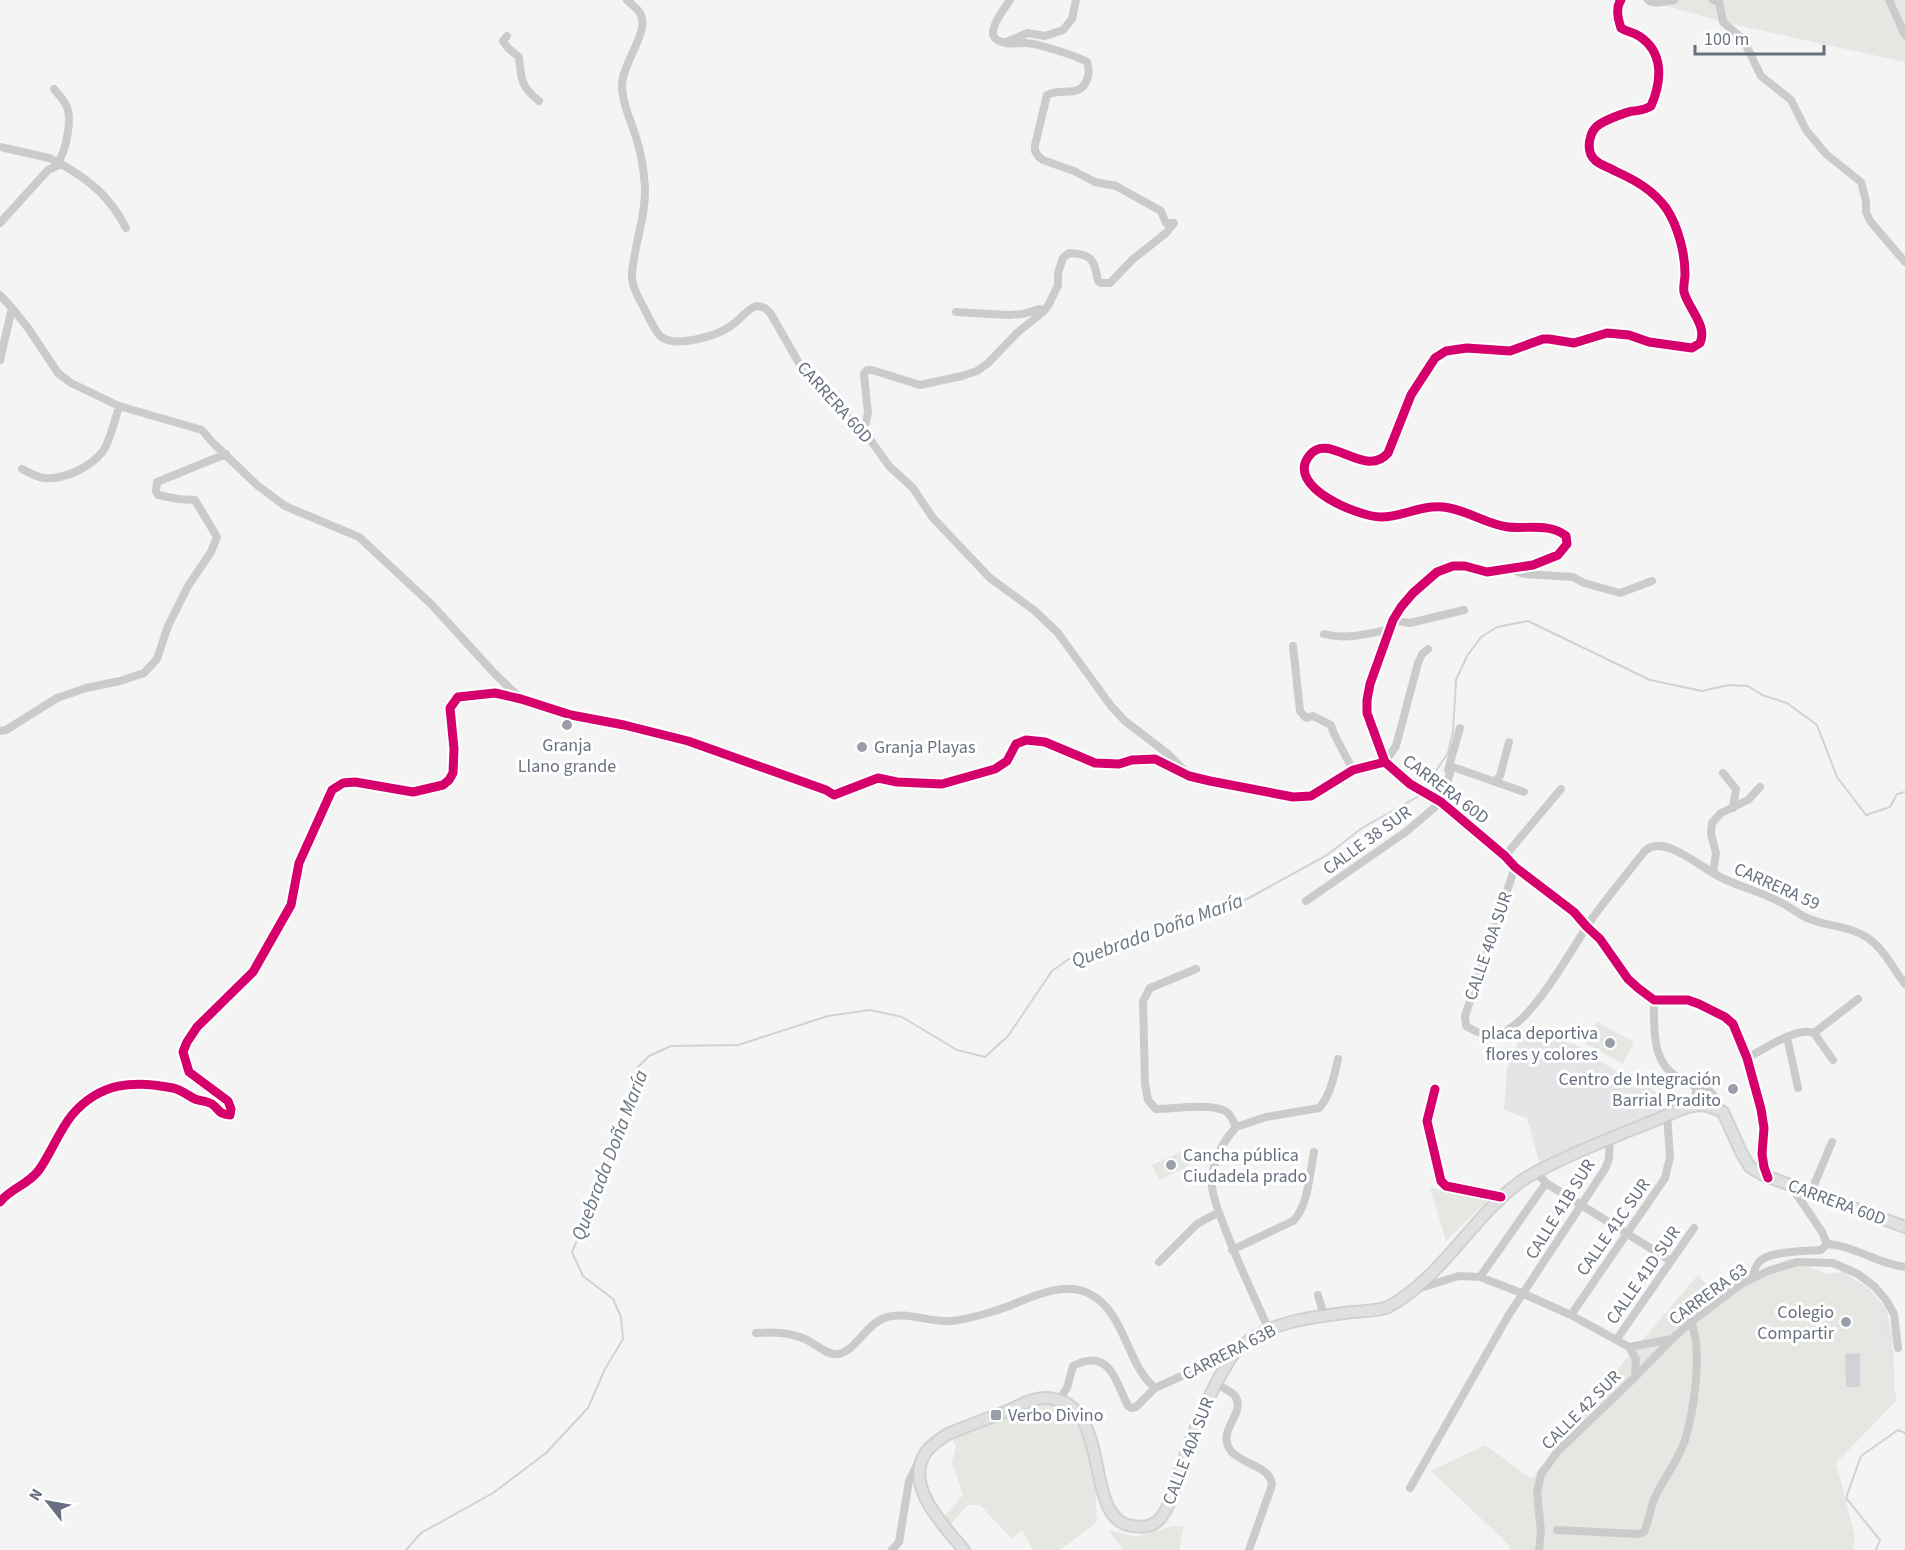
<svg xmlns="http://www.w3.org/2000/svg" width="1905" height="1550" font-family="'Source Sans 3',sans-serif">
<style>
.built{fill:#e4e5e6}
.green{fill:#e4e7e2}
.water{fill:#d0d2d7}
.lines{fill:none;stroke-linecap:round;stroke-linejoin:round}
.stream{stroke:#d0d2d7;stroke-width:2}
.secondary-casing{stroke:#d0d1d2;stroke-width:14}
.minor{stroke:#cbcbcc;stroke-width:8}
.secondary{stroke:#dfe0e0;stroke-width:10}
.cycleway-casing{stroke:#fff;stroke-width:13}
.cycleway{stroke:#d6006c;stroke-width:9}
.poi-dot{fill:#999ea9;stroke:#fff;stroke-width:2}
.labels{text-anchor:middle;stroke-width:6;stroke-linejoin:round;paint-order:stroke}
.street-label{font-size:18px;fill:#687080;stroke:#fff}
.poi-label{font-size:18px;fill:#687080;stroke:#fff;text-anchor:start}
.water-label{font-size:20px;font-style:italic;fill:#697683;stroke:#fff}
</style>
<rect width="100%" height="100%" fill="#f4f4f4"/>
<path class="built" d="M1520 1037H1549L1577 1045 1589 1054 1631 1080 1651 1089 1675 1105 1539 1162 1527 1118 1504 1110 1507 1068Z
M1843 1272 1868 1288 1886 1308 1892 1335 1895 1385 1862 1393 1801 1276Z"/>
<path class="green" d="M1646 0H1905V62L1723 22Z
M1597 1022 1634 1042 1623 1064 1585 1043Z
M1182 1151 1189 1166 1159 1180 1152 1165Z
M1430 1188 1489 1199 1446 1241Z
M1790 1258 1870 1294 1897 1400 1836 1463 1855 1537 1853 1550H1510L1508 1544 1431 1471 1485 1445 1532 1479 1621 1365 1698 1275 1716 1294Z
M1045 1403 1069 1410 1086 1435 1095 1474 1097 1522 1060 1550H1033L1022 1530 1012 1539 980 1505H968L950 1525 943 1518 963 1495 952 1463 956 1446 951 1437 1001 1417Z
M1173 1526H1184L1179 1550H1123L1108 1530 1136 1537Z"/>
<path class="water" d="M1860 1353V1387H1846L1845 1354Z"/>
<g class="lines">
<path class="stream" d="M406 1550 421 1533 493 1493 546 1453 588 1408 605 1369 623 1339 621 1317 613 1299 583 1276 572 1252 604 1175 637 1068 649 1056 671 1046 738 1045 828 1016 870 1010 902 1017 957 1050 985 1057 1008 1036 1052 971 1069 959 1180 925 1247 899 1327 855 1362 828 1419 796 1448 753 1453 731 1456 680 1467 656 1481 637 1497 627 1528 621 1650 680 1702 691 1729 685 1748 686 1762 695 1787 703 1817 725 1837 777 1866 815 1890 807 1897 794 1905 792
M1876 1550 1880 1540 1846 1498 1861 1456 1898 1430 1905 1433"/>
<defs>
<path id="secondary" d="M964 1550C944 1526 903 1485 926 1452 932 1444 940 1439 948 1434 967 1426 986 1419 1005 1412 1019 1406 1032 1397 1048 1398 1115 1403 1081 1521 1133 1526 1139 1527 1148 1527 1153 1524 1171 1516 1178 1473 1185 1456 1196 1426 1208 1396 1224 1369 1228 1363 1231 1356 1235 1352 1266 1321 1312 1317 1353 1312 1364 1311 1378 1311 1388 1307 1441 1279 1473 1216 1520 1182 1534 1172 1550 1165 1565 1158 1603 1140 1643 1126 1682 1109 1700 1103 1705 1104 1723 1112L1742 1154 1750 1167 1763 1175 1905 1227"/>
</defs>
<use href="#secondary" class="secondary-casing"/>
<path class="minor" d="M627 0C631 4 637 8 640 13 651 31 622 62 622 86 622 102 630 119 635 134 641 152 644 169 645 188 646 217 634 245 632 274 631 288 642 303 648 316 652 323 656 334 663 338 678 347 716 336 729 327 738 322 744 312 754 307L758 306 765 308 771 314 800 365 835 406 864 431 889 466 913 488 933 518 990 578 1035 611 1058 633 1111 706 1125 721 1168 754 1186 772
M1621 0C1615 7 1618 19 1621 28 1627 32 1633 32 1639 36 1664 52 1662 81 1651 106 1645 110 1641 110 1634 111 1628 111 1606 120 1600 124 1589 130 1585 151 1595 160 1600 165 1608 167 1615 171 1635 180 1653 190 1666 208 1678 226 1685 253 1685 274 1685 280 1683 286 1684 292 1688 308 1708 326 1700 343L1692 348 1649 342 1629 335 1607 333 1574 343 1549 339H1543L1510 351 1467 348 1446 351 1435 358 1411 395 1388 453C1365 480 1328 430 1309 456 1285 487 1359 517 1381 517 1403 517 1419 505 1443 507 1466 509 1485 524 1508 527 1526 529 1551 523 1566 536L1567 544 1558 555 1533 565 1487 572 1465 566H1453L1437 572 1413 593 1401 607 1393 620 1370 684 1367 700V713L1385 762 1410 784 1441 802 1505 856 1515 867 1574 912 1587 927 1600 939 1628 979 1638 988 1654 1000H1688L1699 1004 1725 1017 1733 1024 1747 1058 1761 1109 1764 1128 1762 1154 1764 1167 1768 1178
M1648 0C1655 5 1666 1 1674 0
M1713 0 1719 2 1723 22 1743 39 1761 76 1791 100 1806 130 1826 154 1861 182 1866 201V212L1870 221 1905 262
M1889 0 1905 35
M507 36 503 41 508 48 519 57C521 79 521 87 539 101
M1006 42 1028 33 1045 36 1063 30 1072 19 1076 0
M54 89C58 94 63 99 66 105 73 117 66 151 58 162
M0 147 49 158 61 164 48 170 0 223
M61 164C91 181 110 197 126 228
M0 295 12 308
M956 312 1009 315 1023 314 1039 309 1043 312
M0 360 12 308 28 328 58 373 71 383 119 406 202 430 213 443 257 485 285 506 359 537 432 605 494 673 520 698
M864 431 868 413 864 374 867 370H872L920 385 962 376 977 371 988 363 1018 332 1043 312 1049 304 1058 285V273L1063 258 1069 253C1092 254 1094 259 1098 281L1101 283H1110L1132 260 1166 233 1174 223H1166L1161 211 1116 186 1095 182 1074 171 1043 160 1039 157 1035 151V145L1047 95C1061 86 1082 101 1088 76 1089 70 1089 67 1087 62 1077 56 1037 43 1025 43 1017 43 1009 45 1002 42 998 41 993 38 993 33 992 25 1005 7 1010 0
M22 469C29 473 36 477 44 478 64 480 91 467 103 451 109 443 116 417 119 406
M1512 570 1524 574 1573 577 1584 583 1620 593 1652 581
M1393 620 1410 623 1464 610
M1324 634C1347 640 1367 634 1391 629
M1293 646 1300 711 1306 718 1313 716 1331 725 1334 734 1353 770
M0 731 6 730 57 698 86 688 120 681 144 673 157 659 168 626 188 586 211 552 217 537 195 500 178 499 158 495 156 491 157 482 226 454
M1385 762 1396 746 1418 663 1422 654 1428 649
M1448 770 1460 728
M1723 773 1736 789 1733 808
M1495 781 1500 776 1509 742
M1505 856 1561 789
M1515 867 1465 1016 1466 1026C1475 1032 1490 1038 1500 1034 1534 1021 1572 947 1594 916 1610 894 1628 872 1645 851 1662 834 1697 864 1713 873 1732 885 1756 890 1776 900 1786 904 1794 911 1803 916 1823 927 1849 925 1868 938 1884 949 1893 969 1905 984
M1713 873 1716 853 1711 834 1712 823 1721 813 1748 800 1760 787
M1306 901 1407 831 1441 802 1451 770 1453 767 1524 792
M1196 969 1150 988 1143 1001 1145 1084 1148 1100 1156 1109C1174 1109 1209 1103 1225 1111 1231 1114 1233 1121 1236 1127
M1654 1000C1654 1028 1651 1065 1681 1079 1688 1082 1697 1082 1703 1086 1713 1091 1718 1102 1723 1112
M1814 1033 1833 1060
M1787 1037 1798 1088
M1747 1058C1763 1050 1797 1026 1814 1033L1858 999
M1691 1083 1696 1088V1104
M1435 1089 1427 1121 1441 1181 1446 1186 1501 1197
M1236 1127C1222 1143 1211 1163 1212 1186 1213 1199 1219 1213 1224 1226 1237 1261 1253 1294 1268 1328
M1236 1127 1266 1117 1319 1108C1331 1095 1334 1075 1338 1059
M1536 1172 1546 1183 1671 1261
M1811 1192 1832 1142
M0 1202C11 1188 28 1185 39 1170 51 1153 59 1131 72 1115 100 1082 134 1080 173 1088 183 1090 190 1098 198 1100 203 1101 207 1101 212 1104 220 1110 218 1114 230 1115L231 1109 228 1101 189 1072 183 1052 187 1042 197 1027 253 972 291 905 299 863 332 790 343 783 355 782 413 792 443 785 449 780 453 773 454 749 450 708 458 697 495 693 521 699 571 715 624 725 688 741 826 790 834 795 878 778 897 782 942 784 995 769 1007 761 1016 744 1026 740 1045 742 1095 763 1119 764 1132 760 1155 759 1189 776 1210 781 1293 797 1311 796 1353 770 1385 762
M1827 1244C1855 1246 1878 1264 1905 1267
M1232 1250 1293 1221C1308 1207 1310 1172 1314 1152
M1159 1262 1197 1224 1219 1212
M1480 1277 1546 1183
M1752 1279C1754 1273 1755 1265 1760 1261 1771 1251 1806 1251 1821 1250L1827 1244 1822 1232 1791 1186
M1417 1289 1459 1276 1480 1277 1524 1294 1571 1315 1629 1347 1636 1359 1635 1376
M1318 1295 1324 1316
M1571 1315 1665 1178 1670 1157 1667 1115
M756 1333C774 1332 788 1332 805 1339 815 1343 827 1356 838 1354 854 1352 866 1325 884 1318 904 1310 931 1323 952 1321 965 1320 996 1311 1009 1306 1032 1297 1063 1281 1088 1293 1126 1311 1125 1363 1155 1388
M1617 1339 1694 1228
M1629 1347 1672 1339
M1215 1383C1221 1387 1231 1391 1235 1396 1246 1412 1220 1428 1228 1446 1236 1465 1270 1463 1272 1485L1249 1550
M1059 1400 1067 1388 1073 1366C1109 1347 1115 1380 1128 1406L1131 1408 1136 1407 1155 1388 1233 1353
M1410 1488 1508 1316 1605 1169 1609 1159 1610 1137
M1557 1530 1637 1534 1644 1532C1650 1519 1650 1505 1657 1493 1666 1475 1679 1459 1685 1440 1694 1411 1703 1349 1691 1322
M892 1550 899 1542 909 1481 919 1461
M1539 1550 1541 1531 1537 1493 1541 1474 1558 1451 1635 1377 1672 1339 1691 1322 1741 1284 1768 1271 1797 1262 1833 1263 1858 1274 1875 1287 1886 1300 1894 1314 1898 1348"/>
<use href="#secondary" class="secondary"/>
<defs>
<path id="cycleway" d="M1621 0C1615 7 1618 19 1621 28 1627 32 1633 32 1639 36 1664 52 1662 81 1651 106 1645 110 1641 110 1634 111 1628 111 1606 120 1600 124 1589 130 1585 151 1595 160 1600 165 1608 167 1615 171 1635 180 1653 190 1666 208 1678 226 1685 253 1685 274 1685 280 1683 286 1684 292 1688 308 1708 326 1700 343L1692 348 1649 342 1629 335 1607 333 1574 343 1549 339H1543L1510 351 1467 348 1446 351 1435 358 1411 395 1388 453C1365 480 1328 430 1309 456 1285 487 1359 517 1381 517 1403 517 1419 505 1443 507 1466 509 1485 524 1508 527 1526 529 1551 523 1566 536L1567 544 1558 555 1533 565 1487 572 1465 566H1453L1437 572 1413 593 1401 607 1393 620 1370 684 1367 700V713L1385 762 1410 784 1441 802 1505 856 1515 867 1574 912 1587 927 1600 939 1628 979 1638 988 1654 1000H1688L1699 1004 1725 1017 1733 1024 1747 1058 1761 1109 1764 1128 1762 1154 1764 1167 1768 1178
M1435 1089 1427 1121 1441 1181 1446 1186 1501 1197
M0 1202C11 1188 28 1185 39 1170 51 1153 59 1131 72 1115 100 1082 134 1080 173 1088 183 1090 190 1098 198 1100 203 1101 207 1101 212 1104 220 1110 218 1114 230 1115L231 1109 228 1101 189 1072 183 1052 187 1042 197 1027 253 972 291 905 299 863 332 790 343 783 355 782 413 792 443 785 449 780 453 773 454 749 450 708 458 697 495 693 521 699 571 715 624 725 688 741 826 790 834 795 878 778 897 782 942 784 995 769 1007 761 1016 744 1026 740 1045 742 1095 763 1119 764 1132 760 1155 759 1189 776 1210 781 1293 797 1311 796 1353 770 1385 762"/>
</defs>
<use href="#cycleway" class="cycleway-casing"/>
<use href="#cycleway" class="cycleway"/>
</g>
<g class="poi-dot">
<circle cx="567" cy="725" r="6"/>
<circle cx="862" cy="747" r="6"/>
<circle cx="1610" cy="1043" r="6"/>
<circle cx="1733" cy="1089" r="6"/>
<circle cx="1171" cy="1165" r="6"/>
<circle cx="1846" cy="1322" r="6"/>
<rect x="990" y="1409" width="12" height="12" rx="3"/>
</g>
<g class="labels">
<g class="street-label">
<text transform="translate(835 402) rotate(48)" y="6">CARRERA 60D</text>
<text transform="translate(1446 789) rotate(37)" y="6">CARRERA 60D</text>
<text transform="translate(1367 840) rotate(-36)" y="6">CALLE 38 SUR</text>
<text transform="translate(1777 886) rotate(24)" y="6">CARRERA 59</text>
<text transform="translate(1488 946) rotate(-71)" y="6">CALLE 40A SUR</text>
<text transform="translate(1837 1202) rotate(20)" y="6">CARRERA 60D</text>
<text transform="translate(1560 1209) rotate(-58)" y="6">CALLE 41B SUR</text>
<text transform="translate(1613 1227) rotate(-55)" y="6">CALLE 41C SUR</text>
<text transform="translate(1643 1275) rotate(-55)" y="6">CALLE 41D SUR</text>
<text transform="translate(1708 1294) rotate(-36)" y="6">CARRERA 63</text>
<text transform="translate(1229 1352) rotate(-27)" y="6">CARRERA 63B</text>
<text transform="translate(1581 1410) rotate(-45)" y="6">CALLE 42 SUR</text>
<text transform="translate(1188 1451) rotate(-69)" y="6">CALLE 40A SUR</text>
</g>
<g class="poi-label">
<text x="567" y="751" text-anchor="middle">Granja<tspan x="567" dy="21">Llano grande</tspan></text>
<text x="874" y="753">Granja Playas</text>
<text x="1598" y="1039" text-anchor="end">placa deportiva<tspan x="1598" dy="21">flores y colores</tspan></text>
<text x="1721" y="1085" text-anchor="end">Centro de Integración<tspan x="1721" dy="21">Barrial Pradito</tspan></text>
<text x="1183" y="1161">Cancha pública<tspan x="1183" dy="21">Ciudadela prado</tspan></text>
<text x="1834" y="1318" text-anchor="end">Colegio<tspan x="1834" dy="21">Compartir</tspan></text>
<text x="1008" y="1421">Verbo Divino</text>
</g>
<g class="water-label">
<text transform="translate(1157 930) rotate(-20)" y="7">Quebrada Doña María</text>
<text transform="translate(609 1155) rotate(-69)" y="7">Quebrada Doña María</text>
</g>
</g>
<g transform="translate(48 1502) rotate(301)" stroke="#ffffff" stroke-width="4.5" paint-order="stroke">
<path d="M0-4.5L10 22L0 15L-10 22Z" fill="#687080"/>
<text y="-9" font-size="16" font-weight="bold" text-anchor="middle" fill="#687080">N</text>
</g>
<path d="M1695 45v9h129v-9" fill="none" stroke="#687080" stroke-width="3"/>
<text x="1704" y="45" font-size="18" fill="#687080" stroke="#ffffff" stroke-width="4.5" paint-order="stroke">100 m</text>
</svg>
